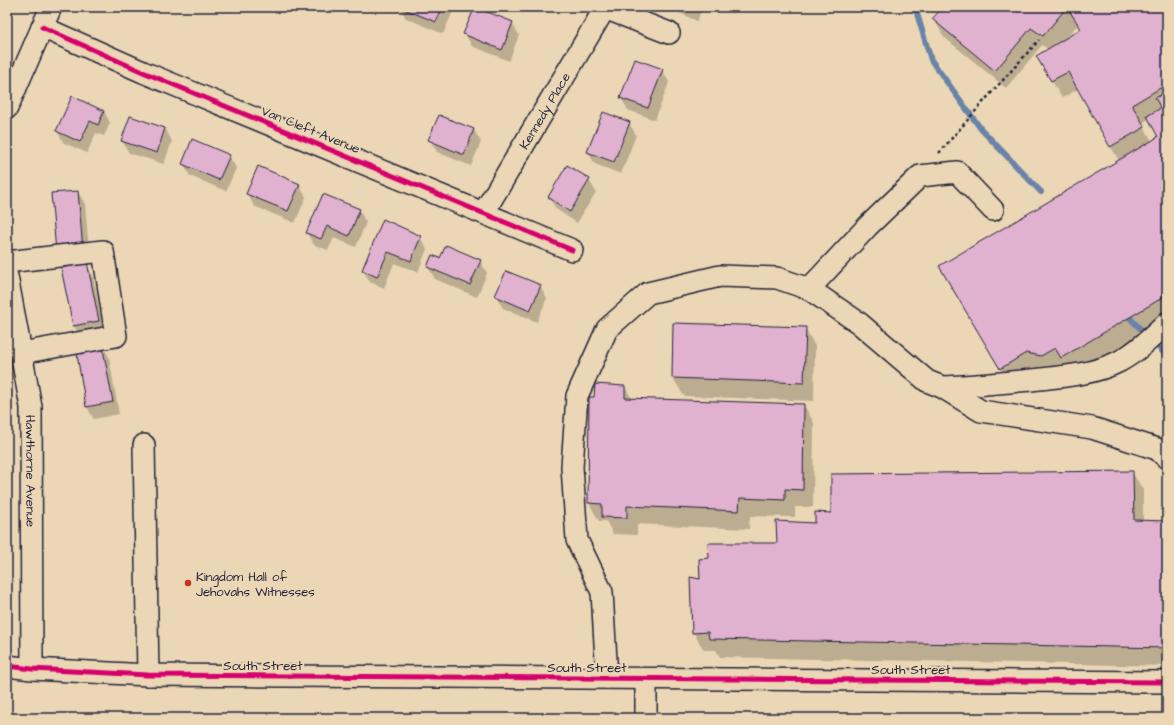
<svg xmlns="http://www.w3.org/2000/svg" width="1174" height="725" font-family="'Architects Daughter',sans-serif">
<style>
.shadow{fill:#0003;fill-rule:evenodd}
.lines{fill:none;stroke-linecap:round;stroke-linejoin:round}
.stream{stroke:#6983a9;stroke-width:6}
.building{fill:#e1b1d0;stroke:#22223b}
.minor-casing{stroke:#22223b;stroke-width:24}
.path{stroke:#22223b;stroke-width:2.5;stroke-dasharray:3 3;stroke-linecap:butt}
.minor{stroke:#ebd7b5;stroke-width:21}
.cycleway-casing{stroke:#ebd7b5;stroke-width:8}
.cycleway{stroke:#d6006c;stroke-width:5}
.poi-dot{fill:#c8321e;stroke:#ebd7b5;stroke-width:1.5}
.labels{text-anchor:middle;stroke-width:4;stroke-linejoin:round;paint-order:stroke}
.street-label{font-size:13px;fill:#22223b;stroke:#ebd7b5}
.poi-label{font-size:13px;fill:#22223b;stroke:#ebd7b5;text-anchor:start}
</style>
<rect width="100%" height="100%" fill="#ebd7b5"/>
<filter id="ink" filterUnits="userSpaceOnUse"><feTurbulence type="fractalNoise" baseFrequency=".025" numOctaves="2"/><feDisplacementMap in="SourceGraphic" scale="8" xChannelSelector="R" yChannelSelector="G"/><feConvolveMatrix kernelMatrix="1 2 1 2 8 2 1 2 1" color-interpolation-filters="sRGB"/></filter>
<g filter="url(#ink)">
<path class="shadow" d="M399 7H453L454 9 443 34 406 18Z
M670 7H703L697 21 677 12Z
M941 7H1159L1167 19V318L1072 375 1066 365 1051 373 1011 386 941 266 1119 161 1078 89 1062 98 1048 74 1049 50 1042 45 1006 88 944 37 934 19 942 10ZM1078 24 1081 30 1065 40ZM1149 119 1159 137 1152 141 1142 123Z
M512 23 519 35 509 61 472 46 465 34Z
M662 70 669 82 655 120 628 110 621 98Z
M104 111 110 123 104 136 96 133 87 153 64 143 57 131Z
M440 116 474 130 481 142 471 166 437 152 430 140Z
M130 118 165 129 172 141 164 164 129 153 122 141Z
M629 123 636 135 621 174 595 164 588 152Z
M229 156 236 168 226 191 190 176 183 164Z
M589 180 596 192 577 223 556 209 549 197Z
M299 185 306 197 295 223 254 206 247 193Z
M78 192 85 204 90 262 64 264Z
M359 210 366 222 356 247 334 238 328 250 314 245 307 233Z
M384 220 420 237 427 249 418 272 394 263 384 288 370 282 363 270Z
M441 259 480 261 487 273 477 297 435 279 428 267Z
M86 264 93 276 105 333 81 338 74 326Z
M540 286 547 298 537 322 503 308 496 296Z
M805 328 815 346 814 401 684 396 673 378Z
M102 345 109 357 119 414 94 419 87 407Z
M625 387 632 399 804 405 814 423 813 507H795V517L750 516 749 529 637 524V535L613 534 606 521H599L589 503 595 398Z
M1132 472 1143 490V522H1167V666L720 657 716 650H704L693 632 701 580 778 544 832 514Z"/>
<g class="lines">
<path class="stream" d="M915 7 931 60 981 129 1041 192
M1129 317 1167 356"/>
</g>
<path class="building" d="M399 7H443L436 22Z
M475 7 513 22 502 50 463 34Z
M943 7H1160L1167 18V283L1162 298 1061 358 1055 348 1041 356 1026 353 1000 369 939 266 1158 137 1147 116 1161 108 1155 98 1165 93 1162 87 1132 105 1145 127 1110 147 1068 72 1051 81 1036 56 1081 29 1067 7 1043 36 1031 28 995 71 932 19Z
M635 59 663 69 648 108 620 98Z
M72 96 104 111 98 125 90 121 80 142 56 131Z
M603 112 630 122 614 162 587 152Z
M439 115 474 129 464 155 428 140Z
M130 116 165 128 157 153 121 141Z
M192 139 230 155 219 180 182 164Z
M567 165 590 179 570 212 548 197Z
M258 166 300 184 288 211 246 194Z
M78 191 83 250 56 252 51 193Z
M323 194 360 209 349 236 327 226 321 239 306 233Z
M383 219 421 236 411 261 388 252 377 277 362 270Z
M446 245 481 260 470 285 427 267 432 255 440 258Z
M87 262 99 321 73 326 61 268Z
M506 271 541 285 530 311 495 296Z
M673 323 806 327 804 383 672 378Z
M102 344 113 402 86 407 76 349Z
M595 384 625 386V398L804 404 803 490 785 489V500L740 498 739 511 627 506V518L602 517V504L588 503 589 397H594Z
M1133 471 1134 520 1167 521V648L709 639 708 632 692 633 690 577 700 579 699 559 709 558 708 543H777L776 521 815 523V512L831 513V474Z"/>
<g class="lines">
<defs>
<g id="minor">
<path d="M602 7 669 33"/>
<path d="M42 27 143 72 572 250"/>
<path d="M7 108 51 7"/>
<path id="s1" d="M484 212 605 8"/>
<path d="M7 262 103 251 116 336 21 353"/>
<path id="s2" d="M7 276 31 407 32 669"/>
<path d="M809 289 868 226 920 176 957 172 993 210"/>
<path d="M942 387C972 386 1001 383 1031 380 1060 377 1093 375 1120 361 1138 351 1152 337 1167 323"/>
<path d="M144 445 148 675"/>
<path d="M7 666 32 669 148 675 1167 682"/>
<path d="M607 678 602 592 577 540 572 467 577 396 607 329 648 293 720 276 777 278 809 289 859 323 927 381 942 387 981 411 1092 428 1157 449 1167 458"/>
<path d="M646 679V718"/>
</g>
</defs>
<use href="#minor" class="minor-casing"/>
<path class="path" d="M939 153 985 100 1039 40"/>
<use href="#minor" class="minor"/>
<defs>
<path id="cycleway" d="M42 27 143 72 572 250
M7 666 32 669 148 675 1167 682"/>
</defs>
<use href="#cycleway" class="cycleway-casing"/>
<use href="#cycleway" class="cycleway"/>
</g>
</g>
<circle class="poi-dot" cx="188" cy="583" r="4"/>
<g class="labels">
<g class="street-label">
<text dy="5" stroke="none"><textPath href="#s1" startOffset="118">Kennedy Place</textPath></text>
<text transform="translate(311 129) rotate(22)" y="5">Van Cleft Avenue</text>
<text dy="5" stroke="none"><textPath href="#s2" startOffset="197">Hawthorne Avenue</textPath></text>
<text x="263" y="670">South Street</text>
<text x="587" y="672">South Street</text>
<text x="911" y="674">South Street</text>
</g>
<g class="poi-label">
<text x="196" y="581">Kingdom Hall of<tspan x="196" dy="15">Jehovahs Witnesses</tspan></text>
</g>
</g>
<rect width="1174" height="725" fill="none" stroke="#ebd7b5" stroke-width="24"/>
<rect x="12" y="12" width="1150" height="701" fill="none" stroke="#22223b" stroke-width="1.5" filter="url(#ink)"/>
</svg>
